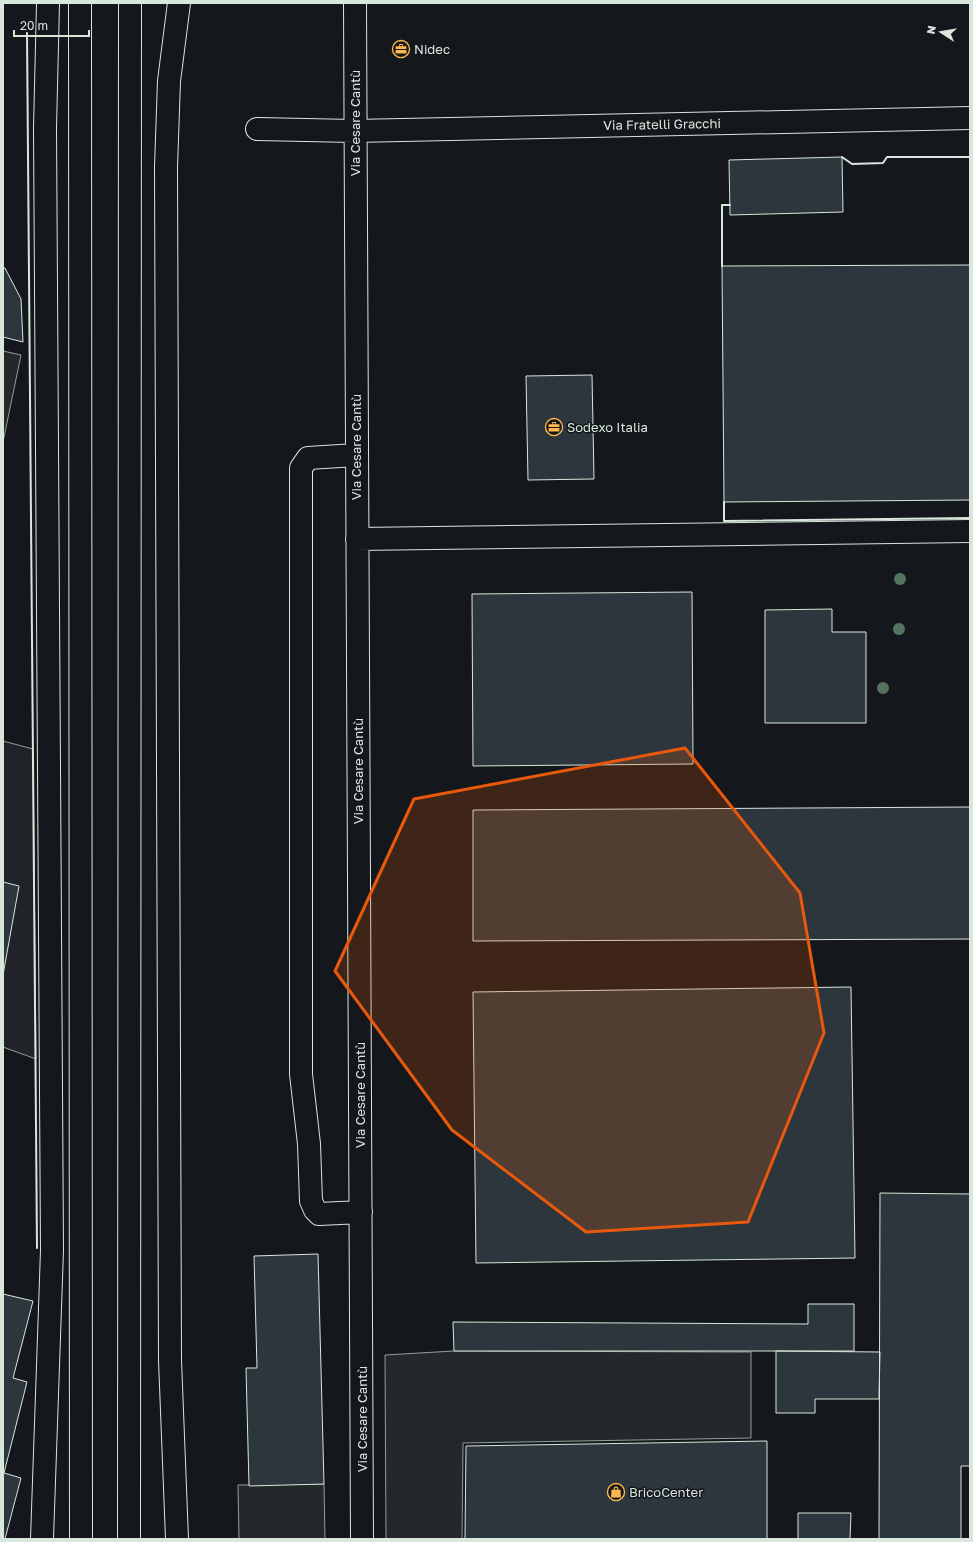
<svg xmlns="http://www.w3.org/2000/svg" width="973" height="1542" font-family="'Golos Text',sans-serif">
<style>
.green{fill:#202428;stroke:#939e99}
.parking{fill:#24282b;stroke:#939e99}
.building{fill:#2c363c;stroke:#d8e6dc}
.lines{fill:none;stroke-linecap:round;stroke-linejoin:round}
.minor-casing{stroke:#d8e6dc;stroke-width:24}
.highway-casing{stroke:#d8e6dc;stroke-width:24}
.minor{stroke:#14181c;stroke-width:22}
.highway{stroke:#14181c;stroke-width:22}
.wall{stroke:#d8e6dc;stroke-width:2}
.tree{fill:#55745f}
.marked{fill:#e8590c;fill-opacity:0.2;stroke:#e8590c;stroke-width:3;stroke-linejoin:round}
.labels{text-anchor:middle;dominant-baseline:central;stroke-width:3;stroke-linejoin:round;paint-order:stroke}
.poi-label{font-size:13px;fill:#d8e6dc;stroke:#14181c;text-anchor:start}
.street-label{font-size:13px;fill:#d8e6dc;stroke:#14181c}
</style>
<rect width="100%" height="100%" fill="#14181c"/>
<path class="green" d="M 3,741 L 33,749 L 36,1059 L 3,1047 Z"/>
<path class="parking" d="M 3,351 L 21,355 L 3,442 Z
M 454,1351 L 751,1352 L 751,1438 L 463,1443 L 462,1539 L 386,1539 L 385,1355 Z
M 324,1484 L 325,1539 L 239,1539 L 238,1485 Z"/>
<path class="building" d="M 842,157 L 843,212 L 730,215 L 729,160 Z
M 970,265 L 970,500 L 724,502 L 722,266 Z
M 3,268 L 5,268 L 21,299 L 23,342 L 3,337 Z
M 592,375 L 594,479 L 528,480 L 526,376 Z
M 692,592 L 693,764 L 473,766 L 472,594 Z
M 832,609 L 832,632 L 866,632 L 866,723 L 765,723 L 765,610 Z
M 970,807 L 970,939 L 473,941 L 473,810 Z
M 3,882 L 19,886 L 3,975 Z
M 851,987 L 855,1258 L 476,1263 L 473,992 Z
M 880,1193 L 970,1194 L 970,1466 L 961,1466 L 961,1539 L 879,1539 Z
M 318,1254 L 324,1484 L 249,1486 L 246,1368 L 257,1368 L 254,1256 Z
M 3,1294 L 33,1301 L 13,1378 L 27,1382 L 4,1473 L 21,1478 L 5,1539 L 3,1539 Z
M 808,1304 L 854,1304 L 854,1351 L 454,1351 L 453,1322 L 808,1324 Z
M 776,1351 L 880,1352 L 879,1399 L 815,1399 L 815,1413 L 776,1413 Z
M 767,1441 L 767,1539 L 465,1539 L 466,1446 Z
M 798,1513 L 851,1513 L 850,1539 L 798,1539 Z"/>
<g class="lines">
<g class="minor-casing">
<path id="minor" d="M 355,3 L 362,1539
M 257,129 L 354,131 L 970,118
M 356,455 L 308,458 L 301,468 L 301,1074 L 309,1144 L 311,1201 L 315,1210 L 319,1214 L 361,1212
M 357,539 L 970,531"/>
</g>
<g class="highway-casing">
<path id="highway" d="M 80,3 L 81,1539
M 42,1539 L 52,1250 L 45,128 L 48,3
M 129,1539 L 130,3
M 177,1539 L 170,1360 L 166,167 L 169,81 L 179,3"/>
</g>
<use href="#minor" class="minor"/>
<use href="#highway" class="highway"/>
<path class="wall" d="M 27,33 L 37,1248
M 842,157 L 852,164 L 883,163 L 887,157 L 970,157
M 722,266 L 722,205 L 730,205
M 724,502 L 724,521 L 970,518"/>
</g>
<g class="tree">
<circle cx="900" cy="579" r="6"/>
<circle cx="899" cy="629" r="6"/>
<circle cx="883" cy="688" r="6"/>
</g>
<path class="marked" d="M 685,748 L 800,893 L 824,1033 L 748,1222 L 586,1232 L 452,1130 L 335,971 L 414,799 Z"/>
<defs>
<g id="office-ring" transform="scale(0.9)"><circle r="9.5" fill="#14181c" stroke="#ffb74d" stroke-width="1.5"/><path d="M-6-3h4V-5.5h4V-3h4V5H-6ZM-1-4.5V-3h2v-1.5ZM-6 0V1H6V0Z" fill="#ffb74d"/></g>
<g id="shop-ring" transform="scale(0.9)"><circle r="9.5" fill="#14181c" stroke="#ffb74d" stroke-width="1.5"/><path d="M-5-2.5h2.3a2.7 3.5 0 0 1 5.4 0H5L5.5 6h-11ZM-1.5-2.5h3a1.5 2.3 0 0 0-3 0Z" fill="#ffb74d"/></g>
</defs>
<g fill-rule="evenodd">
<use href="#office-ring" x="401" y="49"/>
<use href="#office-ring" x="554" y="427"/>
<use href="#shop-ring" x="616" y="1492"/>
</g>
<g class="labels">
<g class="poi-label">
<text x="414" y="49">Nidec</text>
<text x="567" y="427">Sodexo Italia</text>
<text x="629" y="1492">BricoCenter</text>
</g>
<g class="street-label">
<text transform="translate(355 123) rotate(-90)">Via Cesare Cantù</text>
<text transform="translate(662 124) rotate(-1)">Via Fratelli Gracchi</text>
<text transform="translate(356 447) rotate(-90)">Via Cesare Cantù</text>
<text transform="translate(358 771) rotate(-90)">Via Cesare Cantù</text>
<text transform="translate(360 1095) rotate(-90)">Via Cesare Cantù</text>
<text transform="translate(362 1419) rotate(-90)">Via Cesare Cantù</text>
</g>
</g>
<rect width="973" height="1542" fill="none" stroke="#d8e6dc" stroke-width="8"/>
<g transform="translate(941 32) rotate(282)" stroke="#14181c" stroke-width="3" paint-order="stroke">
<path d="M0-3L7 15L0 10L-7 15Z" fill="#d8e6dc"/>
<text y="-6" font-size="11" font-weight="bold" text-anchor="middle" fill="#d8e6dc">N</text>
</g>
<path d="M14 30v6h75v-6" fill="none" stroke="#d8e6dc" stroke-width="2"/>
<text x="20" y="30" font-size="12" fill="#d8e6dc" stroke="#14181c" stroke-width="3" paint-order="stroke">20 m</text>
</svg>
